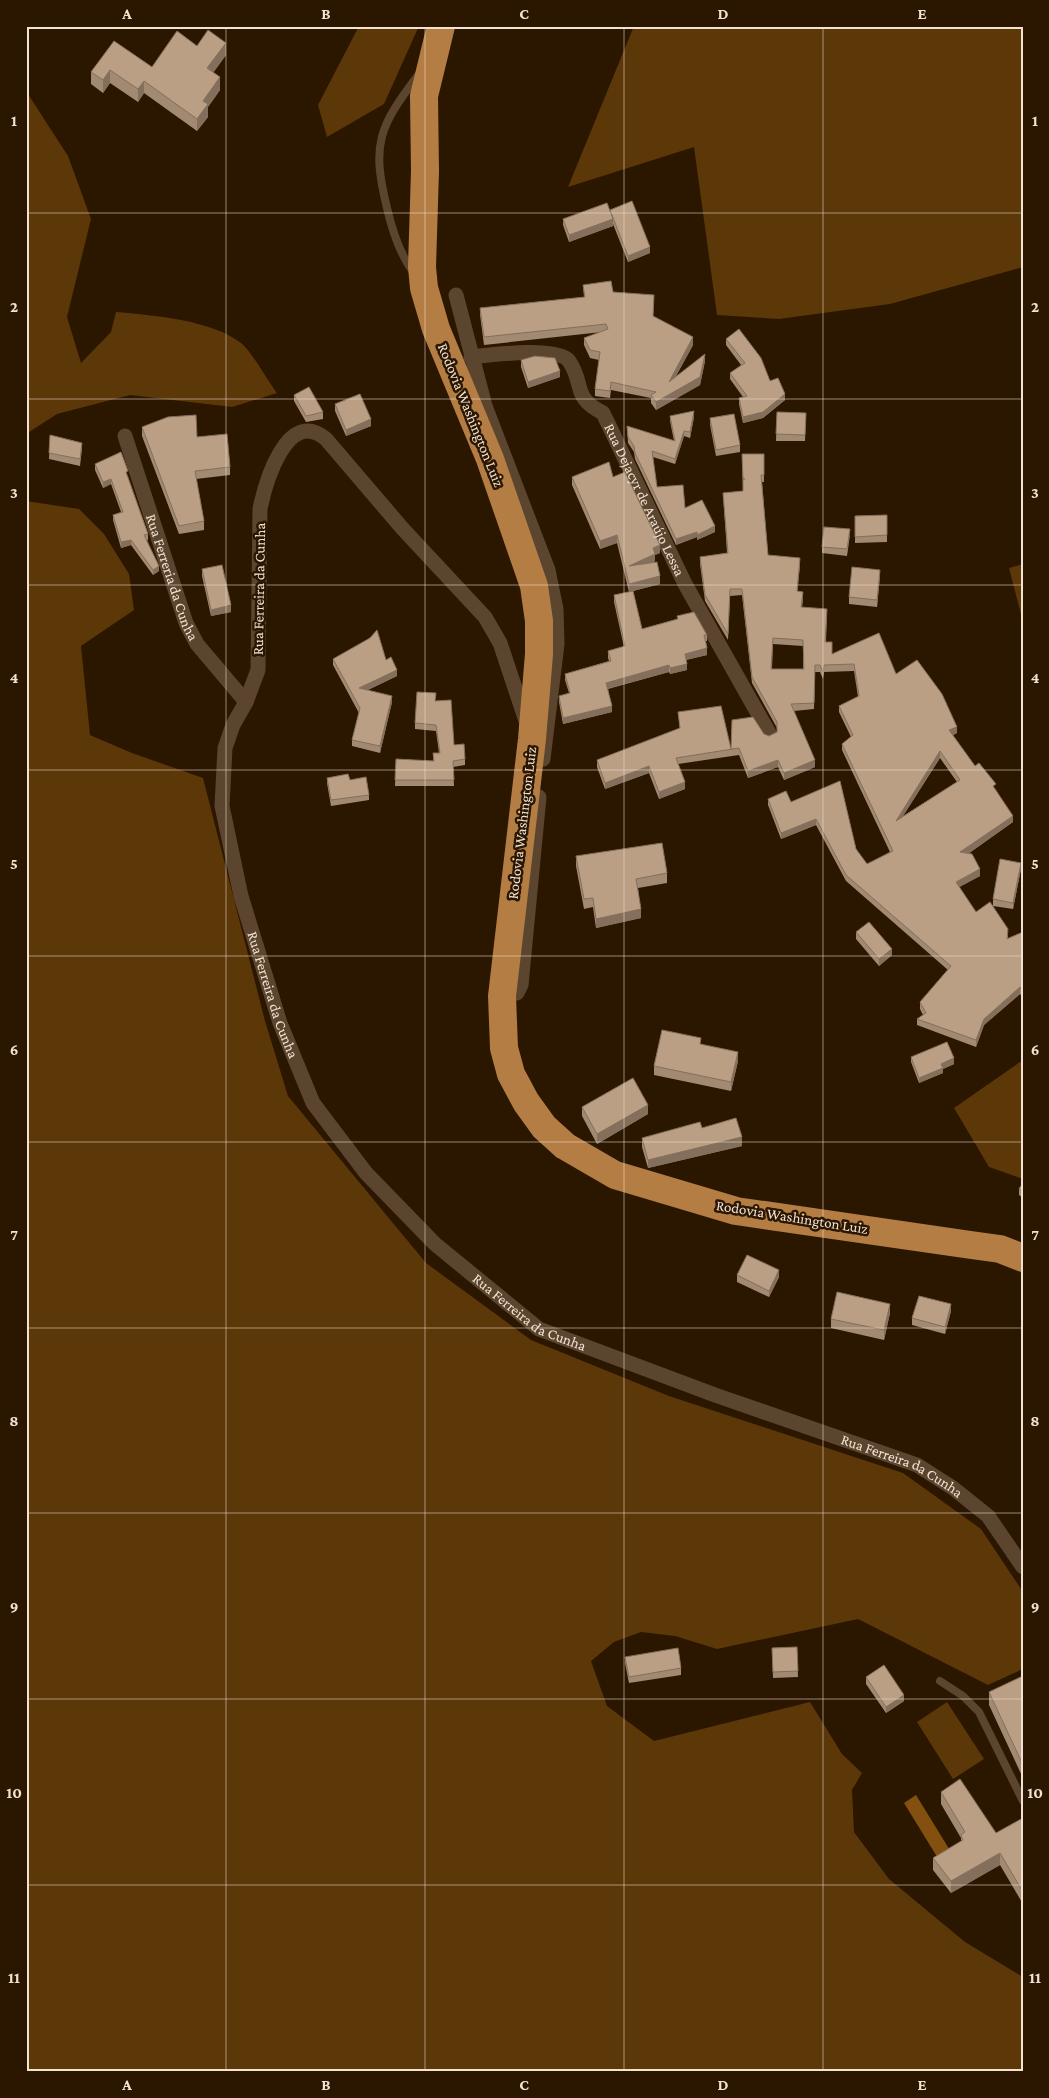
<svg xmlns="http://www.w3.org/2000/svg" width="1049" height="2098" font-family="'Crimson Pro',serif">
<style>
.green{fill:#5c3708}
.water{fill:#83500f}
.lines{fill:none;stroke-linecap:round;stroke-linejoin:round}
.lane{stroke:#5b452f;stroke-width:8}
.street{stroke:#5b452f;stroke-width:15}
.highway{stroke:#b37d43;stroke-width:28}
.wall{fill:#a18972;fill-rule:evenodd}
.shaded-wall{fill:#836f5c}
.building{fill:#bb9f84;stroke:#836f5c;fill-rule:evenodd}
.grid{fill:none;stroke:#f1e2d4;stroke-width:1;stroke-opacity:0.55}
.labels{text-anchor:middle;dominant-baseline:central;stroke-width:5;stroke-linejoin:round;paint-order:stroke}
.street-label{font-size:15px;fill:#f1e2d4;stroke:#2b1600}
.neatline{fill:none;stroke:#f1e2d4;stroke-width:2}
.grid-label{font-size:16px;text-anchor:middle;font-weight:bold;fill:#f1e2d4}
</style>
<rect width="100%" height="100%" fill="#2b1600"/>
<path class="green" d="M 359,26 L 419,26 L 384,104 L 327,137 L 318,105 Z
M 634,26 L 1023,26 L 1023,267 L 890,304 L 779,319 L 717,315 L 694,147 L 568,187 Z
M 26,91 L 68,156 L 91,219 L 67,317 L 81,363 L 111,332 L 116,312 C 152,315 212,320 241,343 C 252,352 268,381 277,393 L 232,407 L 130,395 L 57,414 L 26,434 Z
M 26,501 L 79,509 L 104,534 L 129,574 L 134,610 L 81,646 L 90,735 L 132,753 L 203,778 L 265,1021 L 288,1096 L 426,1263 L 531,1340 L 669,1396 L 903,1473 L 981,1529 L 1023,1592 L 1023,1669 L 988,1685 L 858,1619 L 717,1649 L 675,1636 L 641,1632 L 614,1642 L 591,1661 L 607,1706 L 654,1741 L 810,1702 L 842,1754 L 862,1773 L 852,1790 L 854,1832 L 889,1879 L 965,1942 L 1023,1977 L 1023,2072 L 26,2072 Z
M 1023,564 L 1023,622 L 1009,568 Z
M 1023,1060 L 1023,1179 L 989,1167 L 954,1108 Z
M 947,1702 L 984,1759 L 953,1779 L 917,1722 Z"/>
<path class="water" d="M 916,1795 L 951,1852 L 939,1860 L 904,1803 Z"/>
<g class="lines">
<path class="lane" d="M 413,272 C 400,254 392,230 387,208 C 371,143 379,127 419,74
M 940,1681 L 963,1696 L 979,1712 L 1023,1801"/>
<g class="street">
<path d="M 456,295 L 485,406 L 548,570 L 556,609 L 557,644 L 543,759"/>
<path id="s1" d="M 471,357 C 489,355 558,346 569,361 C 585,384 571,397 603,413 L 685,584 L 769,733"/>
<path id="s2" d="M 125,436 L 186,623 L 197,644 L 246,702"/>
<path id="s3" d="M 527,724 L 500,643 L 485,617 L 402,528 L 326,439 C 287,406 265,484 260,509 L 258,670 L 246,702 L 233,725 L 225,748 L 222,806 L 241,896 L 280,1023 L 313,1103 L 366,1173 L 435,1244 L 539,1329 L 715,1395 L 917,1465 L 953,1488 L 988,1516 L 1023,1567"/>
<path d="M 502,996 L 517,993 L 521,985 L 539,797"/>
</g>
<path class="highway" d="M 441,26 L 424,96 L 425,171 L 422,267 L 424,288 L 436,329 L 490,459 L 515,531 L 534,586 L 539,621 L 539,654 L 532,739 L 502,996 L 504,1048 L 511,1074 L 526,1102 L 544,1127 L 565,1146 L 615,1175 L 736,1211 L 971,1245 L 1000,1249 L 1023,1258"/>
</g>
<path class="wall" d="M 197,46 L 226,55 L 213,73 L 220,90 L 208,107 L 208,117 L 197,131 L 144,93 L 138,102 L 110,83 L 103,93 L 91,84 L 91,72 L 152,67 Z
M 610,211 L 650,253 L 628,262 L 613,224 L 613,226 L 569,242 L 563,225 L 563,219 Z
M 583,285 L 654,303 L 653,316 L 693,345 L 676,376 L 705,361 L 700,385 L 656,410 L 651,403 L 651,398 L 611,390 L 610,398 L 595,396 L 595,389 L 599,360 L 590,358 L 584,345 L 584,338 L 602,332 L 484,345 L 480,315 L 480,308 L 584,297 Z
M 726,339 L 770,381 L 785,400 L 763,418 L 743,423 L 739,404 L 739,398 L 743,397 L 730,379 L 730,373 L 741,365 L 726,345 Z
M 521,360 L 560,377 L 528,388 L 521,367 Z
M 294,395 L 323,412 L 323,419 L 306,422 L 294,401 Z
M 335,404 L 371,426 L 346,436 L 335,411 Z
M 777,412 L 806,413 L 805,441 L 776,441 Z
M 670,416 L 694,417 L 690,438 L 684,436 L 675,464 L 653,457 L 657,487 L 685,508 L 715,532 L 697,540 L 697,537 L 676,545 L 635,459 L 634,452 L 628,443 L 627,426 L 674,441 L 670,421 Z
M 710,418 L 740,445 L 740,452 L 716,456 L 710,425 Z
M 142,427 L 230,467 L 230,475 L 196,479 L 204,521 L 204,530 L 179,534 L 142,436 Z
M 50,435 L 82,449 L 80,466 L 49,459 Z
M 742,454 L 764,454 L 764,482 L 762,482 L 768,555 L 800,565 L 797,591 L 803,599 L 802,607 L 827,615 L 826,642 L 832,654 L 896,674 L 957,733 L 953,735 L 975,766 L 996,790 L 1013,822 L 968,854 L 980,876 L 959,887 L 976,912 L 993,905 L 993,899 L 1021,869 L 1013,909 L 993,906 L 1008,935 L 1008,938 L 1023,932 L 1023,998 L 1020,994 L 984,1025 L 976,1047 L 917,1025 L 917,1019 L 923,1015 L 920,1009 L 920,1002 L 948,970 L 846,881 L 816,825 L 781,839 L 768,805 L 768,799 L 791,802 L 840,781 L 856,849 L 867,864 L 890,852 L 842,750 L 842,744 L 851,737 L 839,712 L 839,706 L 858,697 L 854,671 L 824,672 L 823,679 L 820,672 L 815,672 L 814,709 L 794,711 L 815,767 L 784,780 L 778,767 L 748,778 L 739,755 L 678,764 L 685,789 L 659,799 L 649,773 L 605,789 L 597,767 L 597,760 L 680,729 L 678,712 L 731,749 L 764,734 L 769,736 L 777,732 L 777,728 L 752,683 L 742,595 L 730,596 L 728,640 L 705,601 L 700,564 L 700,557 L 727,553 L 723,493 L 743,491 ZM 773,644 L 803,646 L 803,669 L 772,669 ZM 940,758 L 957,782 L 903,816 Z
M 95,464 L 128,477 L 148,534 L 148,540 L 147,540 L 159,571 L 153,575 L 131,545 L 121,548 L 113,520 L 113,515 L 121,512 L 111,484 L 103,488 L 95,470 Z
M 572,477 L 613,477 L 660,553 L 655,555 L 655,561 L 652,563 L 660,584 L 633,591 L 642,629 L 677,619 L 677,616 L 707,635 L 707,641 L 706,641 L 707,655 L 686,660 L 687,670 L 670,674 L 669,672 L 608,689 L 612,712 L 563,724 L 559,702 L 559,696 L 569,693 L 565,680 L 565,674 L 609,661 L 608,658 L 608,651 L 624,647 L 614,602 L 614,595 L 629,592 L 617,543 L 600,549 L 572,485 Z
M 887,515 L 887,542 L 855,543 L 855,516 Z
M 850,535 L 847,556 L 822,553 L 822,547 Z
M 202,569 L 231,612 L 211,616 L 202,576 Z
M 880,576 L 877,607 L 849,604 L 849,597 Z
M 333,659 L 386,660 L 397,676 L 368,690 L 392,702 L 380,753 L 352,746 L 352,740 L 359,713 L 333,665 Z
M 436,701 L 454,745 L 465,759 L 465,765 L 453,767 L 454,786 L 395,786 L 396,759 L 433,761 L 433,753 L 439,753 L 436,731 L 415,729 L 415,723 Z
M 327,778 L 350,780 L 369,795 L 369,800 L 331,806 L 327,783 Z
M 576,856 L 667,873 L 667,883 L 638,888 L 641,918 L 596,928 L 593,907 L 584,909 L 576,866 Z
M 856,932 L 892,955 L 879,966 L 856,939 Z
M 701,1044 L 738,1061 L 731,1091 L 654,1075 L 654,1066 Z
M 911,1057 L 954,1064 L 943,1069 L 943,1073 L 919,1083 L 911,1062 Z
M 582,1107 L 648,1114 L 597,1144 L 582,1116 Z
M 702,1128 L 742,1146 L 648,1168 L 642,1147 L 642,1138 Z
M 1023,1183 L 1023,1198 L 1019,1195 L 1019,1189 Z
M 737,1275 L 779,1277 L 769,1297 L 737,1282 Z
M 951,1311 L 945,1334 L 912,1325 L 912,1318 Z
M 890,1313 L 884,1340 L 831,1328 L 831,1319 Z
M 797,1647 L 798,1677 L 773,1678 L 772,1648 Z
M 625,1657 L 681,1668 L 681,1675 L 629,1683 L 625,1663 Z
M 1023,1676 L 1023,1778 L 989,1705 L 989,1692 Z
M 866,1677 L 904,1701 L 886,1713 L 866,1684 Z
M 941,1792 L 996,1833 L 1023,1818 L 1023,1904 L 1000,1865 L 951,1893 L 933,1870 L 933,1858 L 961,1841 L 961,1838 L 941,1804 Z"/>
<path class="shaded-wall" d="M 226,43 L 226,55 L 207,81 L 207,68 Z
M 110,70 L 110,83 L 103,93 L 103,80 Z
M 220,77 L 220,90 L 208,107 L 208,117 L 197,131 L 197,119 L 203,101 Z
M 144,81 L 144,93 L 138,102 L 138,89 Z
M 613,219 L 613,226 L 569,242 L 569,235 Z
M 650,247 L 650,253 L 628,262 L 628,256 Z
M 693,337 L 693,345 L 669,389 L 669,382 Z
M 705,354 L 705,361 L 700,385 L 656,410 L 656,402 Z
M 560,371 L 560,377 L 528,388 L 528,382 Z
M 785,394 L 785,400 L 763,418 L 743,423 L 743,417 Z
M 694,411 L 694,417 L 690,438 L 690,432 Z
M 371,419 L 371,426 L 346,436 L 346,430 Z
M 684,431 L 684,436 L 675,464 L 675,459 Z
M 111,479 L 111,484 L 103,488 L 103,482 Z
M 715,526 L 715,532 L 697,540 L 697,535 Z
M 697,532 L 697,537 L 676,545 L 676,539 Z
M 617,535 L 617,543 L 600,549 L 600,541 Z
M 131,540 L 131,545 L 121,548 L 121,542 Z
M 660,545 L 660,553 L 655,555 L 655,561 L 629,574 L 629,566 L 653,548 Z
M 800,558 L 800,565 L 797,597 L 797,591 Z
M 159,566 L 159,571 L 153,575 L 153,570 Z
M 880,570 L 880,576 L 877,607 L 877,600 Z
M 660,576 L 660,584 L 629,592 L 629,584 Z
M 803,592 L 803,599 L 801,613 L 801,607 Z
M 231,605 L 231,612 L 211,616 L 211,610 Z
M 707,648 L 707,655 L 685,660 L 685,654 Z
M 687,664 L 687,670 L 670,674 L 670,668 Z
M 669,665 L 669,672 L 606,689 L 606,683 Z
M 397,670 L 397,676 L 359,694 L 359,688 Z
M 392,696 L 392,702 L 380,753 L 380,746 Z
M 612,706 L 612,712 L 563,724 L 563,718 Z
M 957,727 L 957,733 L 949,737 L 949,730 Z
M 940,751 L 940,758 L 896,827 L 896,821 Z
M 778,760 L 778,767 L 748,778 L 748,771 Z
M 815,760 L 815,767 L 784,780 L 784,773 Z
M 649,766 L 649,773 L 605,789 L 605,783 Z
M 685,782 L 685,789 L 659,799 L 659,792 Z
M 1013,816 L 1013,822 L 960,859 L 960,852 Z
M 816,819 L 816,825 L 781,839 L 781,833 Z
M 1021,863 L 1021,869 L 1013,909 L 1013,903 Z
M 980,869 L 980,876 L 956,889 L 956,882 Z
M 641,909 L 641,918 L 596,928 L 596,919 Z
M 892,949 L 892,955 L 879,966 L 879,959 Z
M 1020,987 L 1020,994 L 984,1025 L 976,1047 L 976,1040 L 984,1019 Z
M 738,1052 L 738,1061 L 731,1091 L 731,1082 Z
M 954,1058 L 954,1064 L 943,1069 L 943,1073 L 919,1083 L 919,1078 L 941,1064 Z
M 648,1105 L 648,1114 L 597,1144 L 597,1134 Z
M 742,1137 L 742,1146 L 648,1168 L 648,1160 Z
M 779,1270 L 779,1277 L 769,1297 L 769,1291 Z
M 890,1304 L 890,1313 L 884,1340 L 884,1330 Z
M 951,1304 L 951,1311 L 945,1334 L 945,1327 Z
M 904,1695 L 904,1701 L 886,1713 L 886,1707 Z
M 1000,1853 L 1000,1865 L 951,1893 L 951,1881 Z"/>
<path class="building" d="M 208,30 L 226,43 L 207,68 L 220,77 L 203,101 L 208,104 L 197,119 L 144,81 L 138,89 L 110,70 L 103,80 L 91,72 L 114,41 L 152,67 L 177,31 L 197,46 Z
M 632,201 L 650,247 L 628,256 L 610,210 Z
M 607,203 L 613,219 L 569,235 L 563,219 Z
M 611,281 L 613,292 L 654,295 L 653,316 L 693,337 L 669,382 L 705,354 L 700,377 L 656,402 L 651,395 L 656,392 L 611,382 L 610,391 L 595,389 L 600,352 L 590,350 L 584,338 L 608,329 L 606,324 L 484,337 L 480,308 L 585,297 L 583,285 Z
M 739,329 L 761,358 L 770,381 L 778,378 L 785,394 L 763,412 L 743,417 L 739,398 L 747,396 L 730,373 L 745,363 L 726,339 Z
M 535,356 L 555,358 L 560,371 L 528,382 L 521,360 Z
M 309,387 L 323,412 L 306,416 L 294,395 Z
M 360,394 L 371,419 L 346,430 L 335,404 Z
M 694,411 L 690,432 L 684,431 L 675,459 L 652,451 L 657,487 L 683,485 L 685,508 L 702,500 L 715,526 L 697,535 L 697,532 L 676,539 L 635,453 L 634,446 L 628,437 L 627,426 L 675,441 L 670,416 Z
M 777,412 L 806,413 L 805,435 L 776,434 Z
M 734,414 L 740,445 L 716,450 L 710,418 Z
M 196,415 L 197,437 L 227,434 L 230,467 L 195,471 L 204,521 L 179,526 L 142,427 L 168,417 Z
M 50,435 L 82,443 L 80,459 L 49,453 Z
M 121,452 L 128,471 L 126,472 L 148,534 L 144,535 L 159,566 L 153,570 L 131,540 L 121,542 L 113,515 L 123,512 L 111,479 L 103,482 L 95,464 Z
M 742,454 L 764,454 L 764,475 L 761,475 L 768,555 L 800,558 L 797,591 L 803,592 L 801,607 L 827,609 L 825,642 L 832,642 L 832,654 L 879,633 L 896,674 L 917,660 L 942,694 L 957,727 L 949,730 L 975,766 L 979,763 L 996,784 L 993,786 L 1013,816 L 960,852 L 972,854 L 980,869 L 956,882 L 976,912 L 990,902 L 1008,929 L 1007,939 L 1023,932 L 1023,991 L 1020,987 L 984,1019 L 976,1040 L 917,1019 L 926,1013 L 920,1002 L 951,966 L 846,875 L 816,819 L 781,833 L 768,799 L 786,791 L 791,802 L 840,781 L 856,849 L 867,864 L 893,851 L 842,744 L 853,735 L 839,706 L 859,696 L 854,664 L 824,665 L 823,672 L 820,665 L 815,665 L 814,703 L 791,704 L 815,760 L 784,773 L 778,760 L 748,771 L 739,748 L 676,758 L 685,782 L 659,792 L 649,766 L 605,783 L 597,760 L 680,728 L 678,712 L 721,706 L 731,749 L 732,720 L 753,717 L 764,734 L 769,736 L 777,732 L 777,722 L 752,677 L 742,589 L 730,589 L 728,634 L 705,595 L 700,557 L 728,553 L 723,493 L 743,491 L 743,479 L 745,479 L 743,479 ZM 773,638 L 803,640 L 804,669 L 771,669 ZM 940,751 L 960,780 L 896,821 Z
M 609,462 L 613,477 L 625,472 L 660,545 L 653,548 L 655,554 L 629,566 L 657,562 L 660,576 L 629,584 L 617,535 L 600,541 L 572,477 Z
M 887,515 L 887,535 L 855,537 L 855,516 Z
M 824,527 L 850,529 L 847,549 L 822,547 Z
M 222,565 L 231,605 L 211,610 L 202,569 Z
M 852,567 L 880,570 L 877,600 L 849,597 Z
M 633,591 L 642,629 L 678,619 L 677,616 L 694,612 L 707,635 L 704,635 L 707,648 L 685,654 L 687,664 L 670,668 L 669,665 L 606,683 L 612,706 L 563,718 L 559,696 L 570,693 L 565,674 L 611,661 L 608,651 L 625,646 L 614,595 Z
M 377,630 L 386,660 L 391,657 L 397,670 L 359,688 L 392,696 L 380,746 L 352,740 L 360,708 L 333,659 L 370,638 Z
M 417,692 L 436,693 L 435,701 L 451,700 L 454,745 L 464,744 L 465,759 L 453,761 L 454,780 L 395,780 L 396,759 L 434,761 L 433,753 L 440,753 L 436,725 L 415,723 Z
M 348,774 L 350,780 L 366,777 L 369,795 L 331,800 L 327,778 Z
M 662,843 L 667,873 L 636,879 L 641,909 L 596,919 L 593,898 L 584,899 L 576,856 Z
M 1000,859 L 1021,863 L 1013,903 L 993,899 Z
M 869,922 L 892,949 L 879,959 L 856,932 Z
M 662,1030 L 701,1038 L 700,1044 L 738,1052 L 731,1082 L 654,1066 Z
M 947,1042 L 954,1058 L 941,1064 L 943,1068 L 919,1078 L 911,1057 Z
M 633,1078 L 648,1105 L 597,1134 L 582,1107 Z
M 736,1118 L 742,1137 L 648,1160 L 642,1138 L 700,1122 L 702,1128 Z
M 1023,1183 L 1023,1191 L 1019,1189 Z
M 747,1255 L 779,1270 L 769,1291 L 737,1275 Z
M 837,1292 L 890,1304 L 884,1330 L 831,1319 Z
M 919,1296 L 951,1304 L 945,1327 L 912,1318 Z
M 797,1647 L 798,1671 L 773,1672 L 772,1648 Z
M 678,1648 L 681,1668 L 629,1677 L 625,1657 Z
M 884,1665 L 904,1695 L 886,1707 L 866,1677 Z
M 1023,1676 L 1023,1765 L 989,1692 Z
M 960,1779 L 996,1833 L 1023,1818 L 1023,1892 L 1000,1853 L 951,1881 L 933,1858 L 963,1840 L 961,1835 L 965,1832 L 941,1792 Z"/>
<path class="grid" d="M 226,26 L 226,2072M 425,26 L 425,2072M 624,26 L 624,2072M 823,26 L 823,2072M 26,213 L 1023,213M 26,399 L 1023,399M 26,585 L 1023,585M 26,770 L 1023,770M 26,956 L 1023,956M 26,1142 L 1023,1142M 26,1328 L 1023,1328M 26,1513 L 1023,1513M 26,1699 L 1023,1699M 26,1885 L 1023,1885"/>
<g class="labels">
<g class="street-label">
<text transform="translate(471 415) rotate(68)">Rodovia Washington Luiz</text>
<text stroke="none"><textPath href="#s1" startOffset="261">Rua Dejacyr de Araújo Lessa</textPath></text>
<text stroke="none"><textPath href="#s2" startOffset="149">Rua Ferreria da Cunha</textPath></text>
<text transform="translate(259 589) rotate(-89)">Rua Ferreira da Cunha</text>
<text transform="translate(522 823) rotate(-83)">Rodovia Washington Luiz</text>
<text stroke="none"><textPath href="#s3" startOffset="971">Rua Ferreira da Cunha</textPath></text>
<text transform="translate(792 1217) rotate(9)">Rodovia Washington Luiz</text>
<text stroke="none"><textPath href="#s3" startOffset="1391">Rua Ferreira da Cunha</textPath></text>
<text stroke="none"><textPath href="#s3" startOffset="1796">Rua Ferreira da Cunha</textPath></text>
</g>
</g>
<rect width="1049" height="2098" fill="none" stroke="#2b1600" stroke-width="55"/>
<rect x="28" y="28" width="994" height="2042" class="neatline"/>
<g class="grid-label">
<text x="127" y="19">A</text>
<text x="326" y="19">B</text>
<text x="524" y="19">C</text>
<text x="723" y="19">D</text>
<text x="922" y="19">E</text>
<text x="14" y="126">1</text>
<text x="1035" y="126">1</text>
<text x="14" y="312">2</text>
<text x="1035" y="312">2</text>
<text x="14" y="498">3</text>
<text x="1035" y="498">3</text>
<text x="14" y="683">4</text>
<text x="1035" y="683">4</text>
<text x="14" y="869">5</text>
<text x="1035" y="869">5</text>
<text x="14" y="1055">6</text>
<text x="1035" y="1055">6</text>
<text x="14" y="1240">7</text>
<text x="1035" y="1240">7</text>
<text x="14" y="1426">8</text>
<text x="1035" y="1426">8</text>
<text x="14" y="1612">9</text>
<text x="1035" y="1612">9</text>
<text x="14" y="1798">10</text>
<text x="1035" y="1798">10</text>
<text x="14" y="1983">11</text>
<text x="1035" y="1983">11</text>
<text x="127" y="2090">A</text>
<text x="326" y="2090">B</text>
<text x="524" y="2090">C</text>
<text x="723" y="2090">D</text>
<text x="922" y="2090">E</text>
</g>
</svg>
